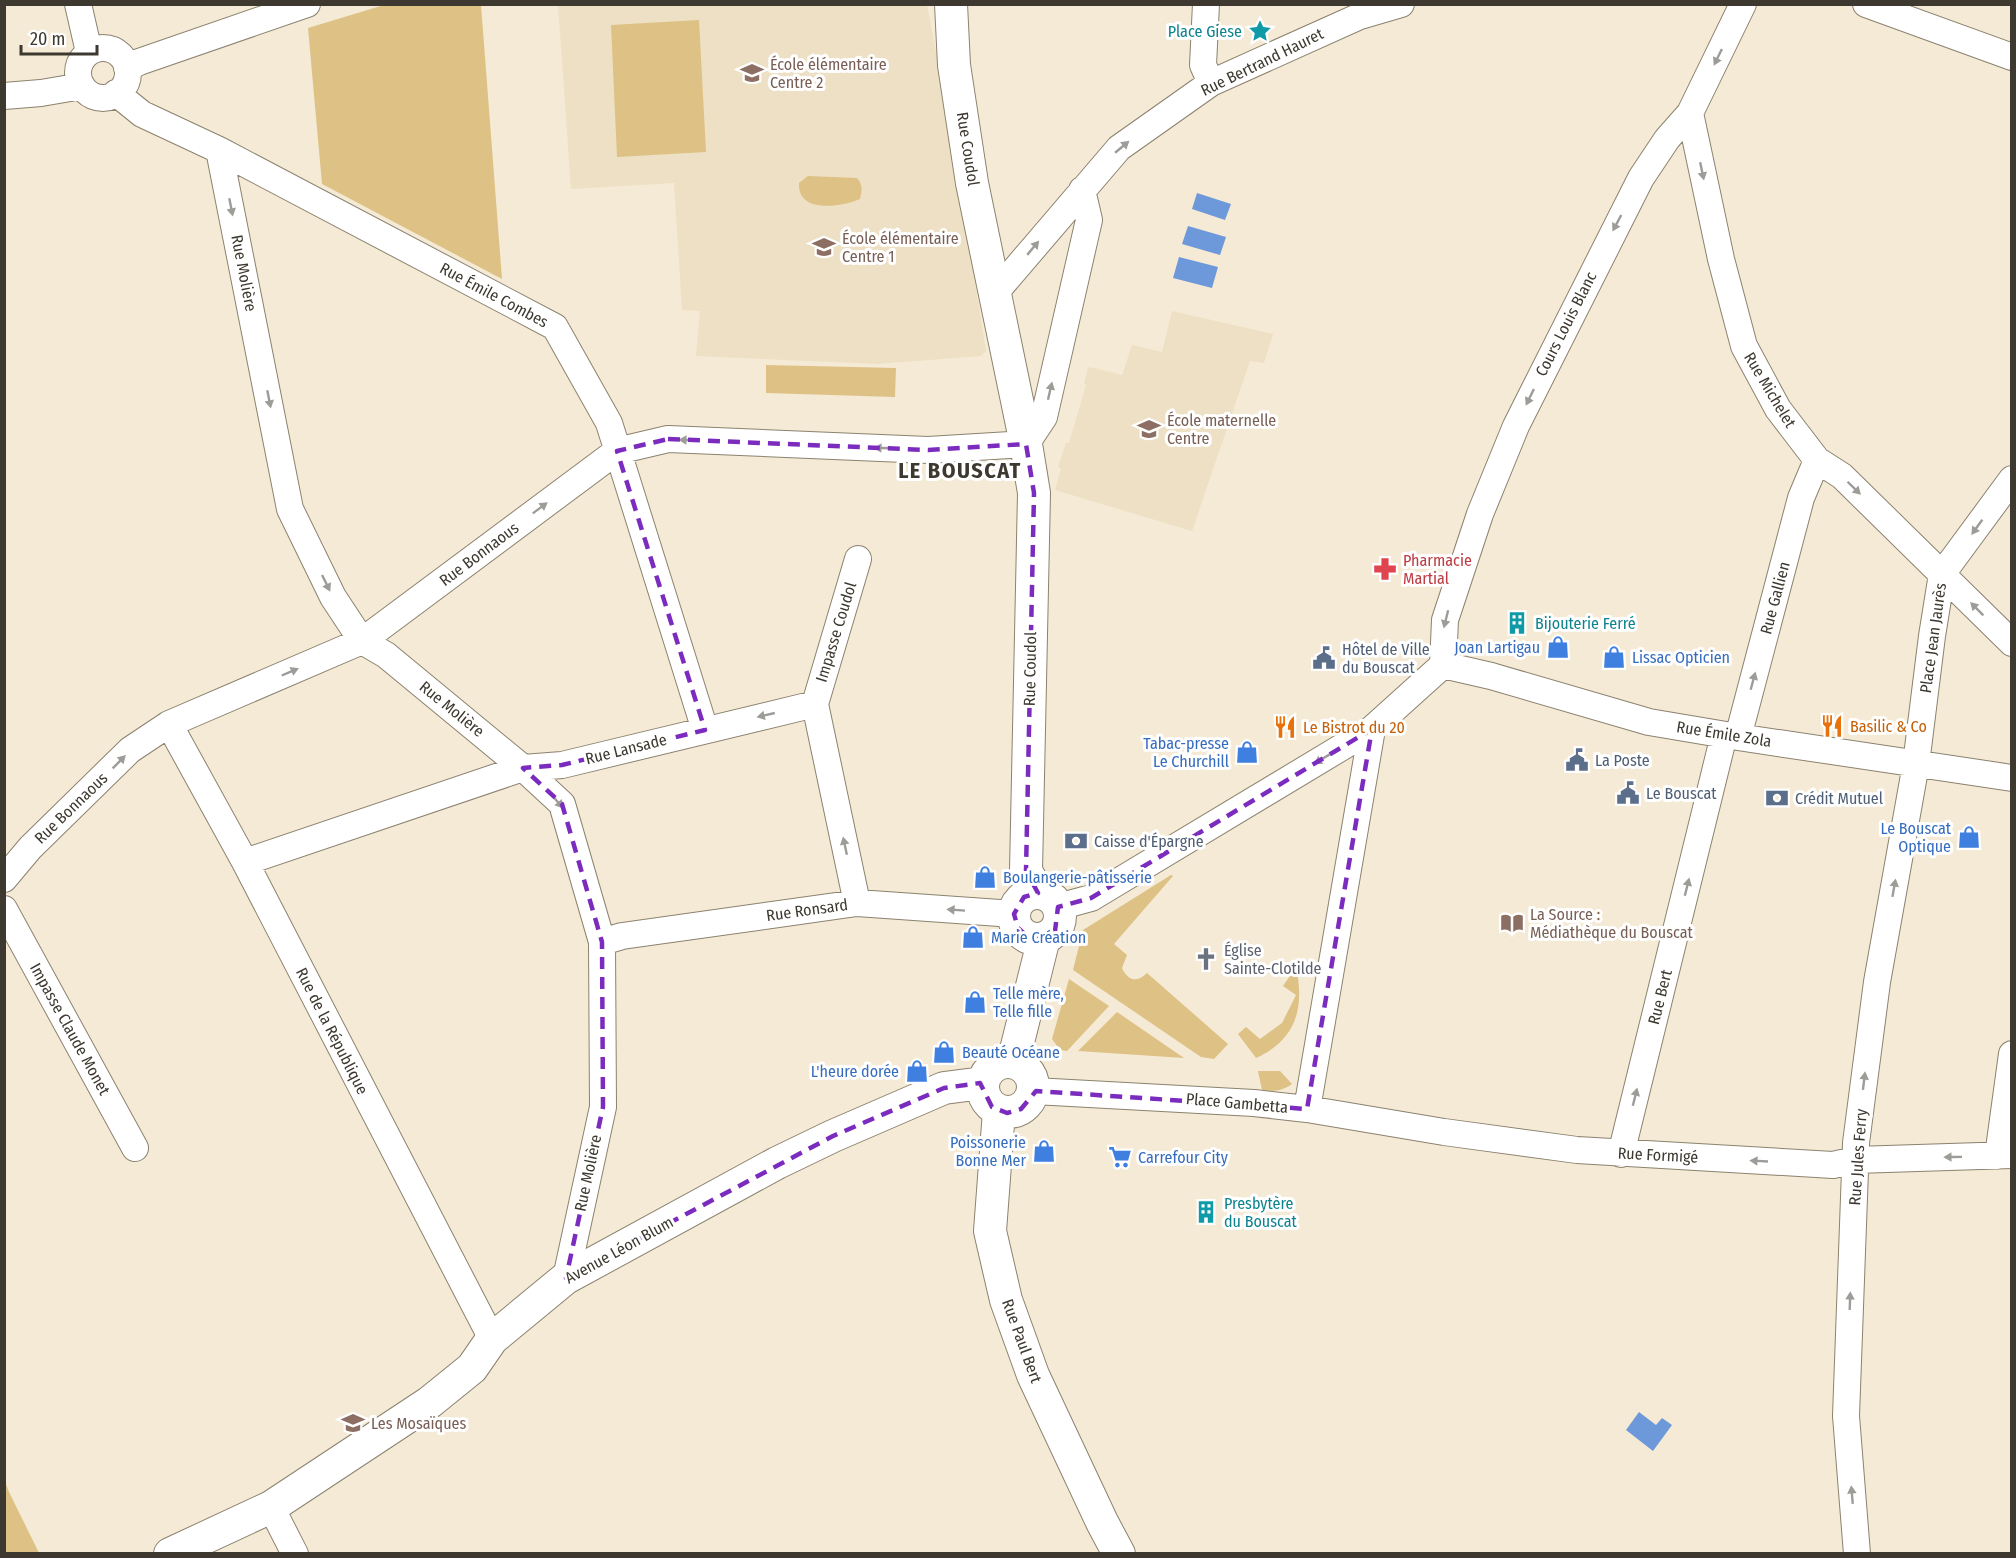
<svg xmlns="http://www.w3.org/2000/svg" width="2016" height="1558" font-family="'Fira Sans Condensed',sans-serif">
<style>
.built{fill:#eee0c4}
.green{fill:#dec185}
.water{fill:#6d98da}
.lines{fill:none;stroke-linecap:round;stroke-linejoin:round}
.minor-casing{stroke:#8b826f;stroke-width:28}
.tertiary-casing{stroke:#8b826f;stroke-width:34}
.minor{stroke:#fff;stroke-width:26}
.tertiary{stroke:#fff;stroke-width:32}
.oneway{fill:#9e9c98}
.marked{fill:none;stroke:#7b2cbf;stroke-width:4.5;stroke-dasharray:12 8;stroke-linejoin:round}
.labels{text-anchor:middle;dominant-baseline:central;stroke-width:6;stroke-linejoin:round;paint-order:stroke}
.culture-label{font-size:16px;fill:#0d838f;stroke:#fff;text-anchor:start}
.street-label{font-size:16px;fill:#3d3930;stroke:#fff}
.education-label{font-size:16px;fill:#785e54;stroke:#fff;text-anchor:start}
.health-label{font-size:16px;fill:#be3a42;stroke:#fff;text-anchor:start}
.shop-label{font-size:16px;fill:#366cbe;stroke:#fff;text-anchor:start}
.service-label{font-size:16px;fill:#4e5e75;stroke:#fff;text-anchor:start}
.food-label{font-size:16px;fill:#c56008;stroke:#fff;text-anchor:start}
.worship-label{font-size:16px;fill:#5b616d;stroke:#fff;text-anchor:start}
.district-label{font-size:22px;font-weight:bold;letter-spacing:1.5px;fill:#3d3930;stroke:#fff}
</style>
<rect width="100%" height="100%" fill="#f5ead5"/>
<path class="built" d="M 558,5 L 927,5 L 953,142 L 986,351 L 981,356 L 878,364 L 696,356 L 700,311 L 682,310 L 674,183 L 571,189 Z
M 1172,311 L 1273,334 L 1264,363 L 1250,361 L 1192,531 L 1055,490 L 1061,469 L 1058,467 L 1066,443 L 1069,443 L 1086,385 L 1084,384 L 1088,368 L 1090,367 L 1122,375 L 1132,345 L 1162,352 Z"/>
<path class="green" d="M 384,5 L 481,5 L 502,279 L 322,184 L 308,28 Z
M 699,20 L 706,152 L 617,157 L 611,25 Z
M 808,176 L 857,178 C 863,185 862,190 860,199 C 842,207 797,214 799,183 Z
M 766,365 L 896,368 L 895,397 L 766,393 Z
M 1171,875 L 1173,876 L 1114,944 L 1127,955 L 1122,968 C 1128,981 1137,983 1147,973 L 1228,1044 L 1214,1059 L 1201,1057 L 1073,970 L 1083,930 Z
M 1296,967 C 1305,1008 1296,1040 1256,1058 L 1238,1034 L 1246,1027 L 1260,1039 L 1282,1023 L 1296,995 L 1283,986 Z
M 1069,979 L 1109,1006 L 1067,1051 L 1060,1050 L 1052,1039 Z
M 1117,1012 L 1184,1058 L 1078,1051 Z
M 1258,1071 L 1280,1071 L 1292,1084 C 1282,1091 1274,1092 1262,1090 Z
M 5,1482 L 9,1492 L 39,1553 L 5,1553 Z"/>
<path class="water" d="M 1197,193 L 1231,204 L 1225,220 L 1192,209 Z
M 1188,226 L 1226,237 L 1220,255 L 1182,244 Z
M 1179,257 L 1218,267 L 1212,288 L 1173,278 Z
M 1639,1412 L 1656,1425 L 1662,1418 L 1672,1425 L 1653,1451 L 1626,1430 Z"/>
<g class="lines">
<g class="minor-casing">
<path id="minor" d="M 78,4 L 89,52
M 1206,4 L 1203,65 L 1211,83
M 1866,4 L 2012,57
M78 73a25 25 0 1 1 50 0a25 25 0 1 1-50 0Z
M 127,68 L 139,62 L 307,4
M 116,93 L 142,114 L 219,150 L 555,327 L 609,423 L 705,730
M 4,96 L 41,93 L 82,86
M 1690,113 L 1721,259 L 1744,346 L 1778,409 L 1817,460 L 1842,476 L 2012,643
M 219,150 L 290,509 L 333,597 L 362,641 L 386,655 L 523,768 L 562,804 L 602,942 L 603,1107 L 566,1278
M 995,293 L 1119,148 L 1211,83 L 1360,16 L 1401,4
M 1443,665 L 1445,620 L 1480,514 L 1516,426 L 1641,178 L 1667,139 L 1690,113 L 1743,4
M 1443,665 L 1491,676 L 1649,722 L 1738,737 L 2012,778
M 815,704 L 858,559
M 169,724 L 245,862 L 492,1339
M 1738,737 L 1801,498 L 1817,460
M 245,862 L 523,768 L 562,765 L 815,704 L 857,903
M 4,879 L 30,848 L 130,750 L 169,724 L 362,641 L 617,451 L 668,439 L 928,450 L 1026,444 L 1044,417 L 1089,220 L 1082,190
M 1058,907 L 1091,898 L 1372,729 L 1443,665
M 4,909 L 135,1148
M 602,942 L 622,936 L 857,903 L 1014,914
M 1034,1091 L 1254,1103 L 1307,1109 L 1444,1132 L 1577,1150 L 1833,1165 L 1855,1160 L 2012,1155
M 1307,1109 L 1372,729
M 1621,1154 L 1724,735
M 1998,1156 L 2012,1054
M 271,1507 L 295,1554
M 1857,1554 L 1846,1416 L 1856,1143 L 1877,982 L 1916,764 L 1932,636 L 1942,574 L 2012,479"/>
</g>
<g class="tertiary-casing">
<path id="tertiary" d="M 951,4 L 954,65 L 972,183 L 1026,444 L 1034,493 L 1026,871 L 1038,893
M1014 916a23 23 0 1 1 46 0a23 23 0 1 1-46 0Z
M983 1087a25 25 0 1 1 50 0a25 25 0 1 1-50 0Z
M 1013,1062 L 1044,938
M 999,1111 L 990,1231 L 1006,1300 L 1033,1375 L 1102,1522 L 1119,1554
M 170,1554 L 271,1507 L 430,1402 L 472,1368 L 492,1339 L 566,1278 L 777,1163 L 833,1136 L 944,1088 L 983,1083"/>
</g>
<use href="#minor" class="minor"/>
<use href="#tertiary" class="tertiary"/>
</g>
<defs><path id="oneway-solid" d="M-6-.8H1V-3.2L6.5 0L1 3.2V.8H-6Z" transform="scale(1.5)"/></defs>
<g class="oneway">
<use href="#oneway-solid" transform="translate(1718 57) rotate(116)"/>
<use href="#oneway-solid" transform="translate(1122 147) rotate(-40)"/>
<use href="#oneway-solid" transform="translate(1702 171) rotate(78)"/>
<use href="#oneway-solid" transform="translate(231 207) rotate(79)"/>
<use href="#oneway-solid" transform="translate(1617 223) rotate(118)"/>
<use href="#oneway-solid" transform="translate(1033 248) rotate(-50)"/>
<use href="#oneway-solid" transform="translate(1050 391) rotate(-77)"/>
<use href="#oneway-solid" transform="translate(1530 397) rotate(116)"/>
<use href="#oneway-solid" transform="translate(269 399) rotate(79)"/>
<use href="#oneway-solid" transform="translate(688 440) rotate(-178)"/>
<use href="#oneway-solid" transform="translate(883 448) rotate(-178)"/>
<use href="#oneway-solid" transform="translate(1854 488) rotate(44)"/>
<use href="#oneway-solid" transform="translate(540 508) rotate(-37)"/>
<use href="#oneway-solid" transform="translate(1977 527) rotate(126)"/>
<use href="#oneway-solid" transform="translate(326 583) rotate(64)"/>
<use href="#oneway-solid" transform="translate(1977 609) rotate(-135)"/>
<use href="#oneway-solid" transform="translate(1446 619) rotate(104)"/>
<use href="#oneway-solid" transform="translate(290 672) rotate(-23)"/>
<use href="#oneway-solid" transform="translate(1753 681) rotate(-75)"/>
<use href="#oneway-solid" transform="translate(766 715) rotate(167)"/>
<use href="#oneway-solid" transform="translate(1322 759) rotate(149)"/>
<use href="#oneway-solid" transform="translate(119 762) rotate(-45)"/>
<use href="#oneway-solid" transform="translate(557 801) rotate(50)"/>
<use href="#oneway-solid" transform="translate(845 846) rotate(-102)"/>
<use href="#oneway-solid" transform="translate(1687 887) rotate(-76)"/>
<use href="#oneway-solid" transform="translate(1894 888) rotate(-80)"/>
<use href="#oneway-solid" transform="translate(956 910) rotate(-176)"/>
<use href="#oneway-solid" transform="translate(1864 1081) rotate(-83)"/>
<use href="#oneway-solid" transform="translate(1635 1097) rotate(-76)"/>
<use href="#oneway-solid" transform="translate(1953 1157) rotate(179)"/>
<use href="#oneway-solid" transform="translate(1759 1161) rotate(-177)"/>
<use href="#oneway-solid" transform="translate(1850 1301) rotate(-88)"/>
<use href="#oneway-solid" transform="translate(1852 1495) rotate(-95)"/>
</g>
<path class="marked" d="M 668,439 L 928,450 L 1026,444 L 1034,493 L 1026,871 L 1038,893 L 1024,897 L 1014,914 L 1018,928 L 1029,938 L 1044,938 L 1055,931 L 1058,907 L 1091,898 L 1372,729 L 1307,1109 L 1036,1091 L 1021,1109 L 1007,1113 L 992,1107 L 980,1083 L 944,1088 L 833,1136 L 566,1278 L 603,1107 L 602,942 L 562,804 L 523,768 L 562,765 L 705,730 L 617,451 Z"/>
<defs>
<g id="sight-bare" transform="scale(1.8)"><path d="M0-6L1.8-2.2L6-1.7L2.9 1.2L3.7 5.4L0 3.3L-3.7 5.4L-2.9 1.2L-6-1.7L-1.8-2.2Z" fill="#0f9aa8" stroke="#fff" stroke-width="2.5" paint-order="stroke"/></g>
<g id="school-bare" transform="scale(1.8)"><path d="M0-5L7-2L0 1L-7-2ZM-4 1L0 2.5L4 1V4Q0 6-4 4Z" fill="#8d6e63" stroke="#fff" stroke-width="2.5" paint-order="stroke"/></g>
<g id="pharmacy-bare" transform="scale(1.8)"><path d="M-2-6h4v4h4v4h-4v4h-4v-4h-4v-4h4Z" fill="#e0444e" stroke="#fff" stroke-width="2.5" paint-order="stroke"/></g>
<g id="building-bare" transform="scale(1.8)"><path d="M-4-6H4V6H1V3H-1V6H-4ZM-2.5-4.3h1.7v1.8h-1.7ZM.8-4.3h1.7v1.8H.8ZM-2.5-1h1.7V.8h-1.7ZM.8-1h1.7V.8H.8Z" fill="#0f9aa8" stroke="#fff" stroke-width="2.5" paint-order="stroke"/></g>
<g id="shop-bare" transform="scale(1.8)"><path d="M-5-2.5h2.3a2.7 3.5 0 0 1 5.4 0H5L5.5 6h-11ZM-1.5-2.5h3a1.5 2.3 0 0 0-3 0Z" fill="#3f7fe0" stroke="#fff" stroke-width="2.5" paint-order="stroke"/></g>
<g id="civic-bare" transform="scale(1.8)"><path d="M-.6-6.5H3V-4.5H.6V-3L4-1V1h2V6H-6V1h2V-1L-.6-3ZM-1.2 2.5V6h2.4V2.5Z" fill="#5c6f8a" stroke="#fff" stroke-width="2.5" paint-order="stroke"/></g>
<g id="restaurant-bare" transform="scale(1.8)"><path d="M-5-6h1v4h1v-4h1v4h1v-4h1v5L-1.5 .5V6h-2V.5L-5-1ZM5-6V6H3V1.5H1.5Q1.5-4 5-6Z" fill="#e8710a" stroke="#fff" stroke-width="2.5" paint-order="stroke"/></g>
<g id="bank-bare" transform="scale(1.8)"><path d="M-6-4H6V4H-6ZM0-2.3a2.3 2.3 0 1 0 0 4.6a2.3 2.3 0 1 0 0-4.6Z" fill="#5c6f8a" stroke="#fff" stroke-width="2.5" paint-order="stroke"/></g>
<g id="library-bare" transform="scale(1.8)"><path d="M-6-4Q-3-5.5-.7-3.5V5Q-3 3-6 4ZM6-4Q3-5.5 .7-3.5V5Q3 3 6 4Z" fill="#8d6e63" stroke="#fff" stroke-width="2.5" paint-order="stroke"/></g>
<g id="church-bare" transform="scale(1.8)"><path d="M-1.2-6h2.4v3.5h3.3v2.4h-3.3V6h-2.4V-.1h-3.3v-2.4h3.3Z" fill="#6b7280" stroke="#fff" stroke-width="2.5" paint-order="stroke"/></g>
<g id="supermarket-bare" transform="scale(1.8)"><path d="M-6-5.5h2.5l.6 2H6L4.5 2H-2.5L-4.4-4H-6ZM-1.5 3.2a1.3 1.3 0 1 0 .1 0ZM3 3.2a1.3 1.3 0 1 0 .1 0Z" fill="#3f7fe0" stroke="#fff" stroke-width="2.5" paint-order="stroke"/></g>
</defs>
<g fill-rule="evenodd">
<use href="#sight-bare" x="1260" y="31"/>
<use href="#school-bare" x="752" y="73"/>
<use href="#school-bare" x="824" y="247"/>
<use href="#school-bare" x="1149" y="429"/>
<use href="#pharmacy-bare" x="1385" y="569"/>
<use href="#building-bare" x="1517" y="623"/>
<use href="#shop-bare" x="1558" y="647"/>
<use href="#shop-bare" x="1614" y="657"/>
<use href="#civic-bare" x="1324" y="658"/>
<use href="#restaurant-bare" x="1832" y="726"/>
<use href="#restaurant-bare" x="1285" y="727"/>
<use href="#shop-bare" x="1247" y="752"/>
<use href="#civic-bare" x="1577" y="760"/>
<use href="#civic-bare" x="1628" y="793"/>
<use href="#bank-bare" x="1777" y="798"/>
<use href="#shop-bare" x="1969" y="837"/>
<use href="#bank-bare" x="1076" y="841"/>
<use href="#shop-bare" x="985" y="877"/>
<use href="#library-bare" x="1512" y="923"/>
<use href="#shop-bare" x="973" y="937"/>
<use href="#church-bare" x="1206" y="959"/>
<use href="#shop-bare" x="975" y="1002"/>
<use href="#shop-bare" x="944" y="1052"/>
<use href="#shop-bare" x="917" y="1071"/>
<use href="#shop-bare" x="1044" y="1151"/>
<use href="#supermarket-bare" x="1120" y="1157"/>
<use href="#building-bare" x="1206" y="1212"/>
<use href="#school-bare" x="353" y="1423"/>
</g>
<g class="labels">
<g class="culture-label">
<text x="1242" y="31" text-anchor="end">Place Giese</text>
<text x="1535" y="623">Bijouterie Ferré</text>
<text x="1224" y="1203">Presbytère<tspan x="1224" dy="18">du Bouscat</tspan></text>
</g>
<g class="street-label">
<text transform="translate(1262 62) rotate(-26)">Rue Bertrand Hauret</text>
<text transform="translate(968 149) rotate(81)">Rue Coudol</text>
<text transform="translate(244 273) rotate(79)">Rue Molière</text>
<text transform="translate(494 295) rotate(28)">Rue Émile Combes</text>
<text transform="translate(1566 324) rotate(-63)">Cours Louis Blanc</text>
<text transform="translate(1770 390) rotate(59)">Rue Michelet</text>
<text transform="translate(479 554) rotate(-37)">Rue Bonnaous</text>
<text transform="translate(1775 598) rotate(-75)">Rue Gallien</text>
<text transform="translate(836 632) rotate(-73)">Impasse Coudol</text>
<text transform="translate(1933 638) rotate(-82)">Place Jean Jaurès</text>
<text transform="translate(1030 669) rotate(-89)">Rue Coudol</text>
<text transform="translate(452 709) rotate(39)">Rue Molière</text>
<text transform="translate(1724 734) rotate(9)">Rue Émile Zola</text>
<text transform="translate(626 749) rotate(-14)">Rue Lansade</text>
<text transform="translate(71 808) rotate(-44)">Rue Bonnaous</text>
<text transform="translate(807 910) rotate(-8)">Rue Ronsard</text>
<text transform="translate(1660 997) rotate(-76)">Rue Bert</text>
<text transform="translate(70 1029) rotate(61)">Impasse Claude Monet</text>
<text transform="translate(332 1031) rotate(63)">Rue de la République</text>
<text transform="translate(1237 1103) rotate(5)">Place Gambetta</text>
<text transform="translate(1658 1155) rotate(3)">Rue Formigé</text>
<text transform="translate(1858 1157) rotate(-86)">Rue Jules Ferry</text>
<text transform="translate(588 1173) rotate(-78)">Rue Molière</text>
<text transform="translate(619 1250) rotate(-29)">Avenue Léon Blum</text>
<text transform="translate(1022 1341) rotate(70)">Rue Paul Bert</text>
</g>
<g class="education-label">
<text x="770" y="64">École élémentaire<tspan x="770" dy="18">Centre 2</tspan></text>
<text x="842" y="238">École élémentaire<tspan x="842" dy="18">Centre 1</tspan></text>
<text x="1167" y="420">École maternelle<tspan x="1167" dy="18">Centre</tspan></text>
<text x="1530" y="914">La Source :<tspan x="1530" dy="18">Médiathèque du Bouscat</tspan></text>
<text x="371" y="1423">Les Mosaïques</text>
</g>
<g class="health-label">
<text x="1403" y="560">Pharmacie<tspan x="1403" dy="18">Martial</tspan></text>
</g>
<g class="shop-label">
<text x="1540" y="647" text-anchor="end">Joan Lartigau</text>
<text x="1632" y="657">Lissac Opticien</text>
<text x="1229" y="743" text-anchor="end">Tabac-presse<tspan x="1229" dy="18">Le Churchill</tspan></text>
<text x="1951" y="828" text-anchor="end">Le Bouscat<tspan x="1951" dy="18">Optique</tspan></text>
<text x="1003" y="877">Boulangerie-pâtisserie</text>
<text x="991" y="937">Marie Création</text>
<text x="993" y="993">Telle mère,<tspan x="993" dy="18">Telle fille</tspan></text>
<text x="962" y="1052">Beauté Océane</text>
<text x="899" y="1071" text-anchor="end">L'heure dorée</text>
<text x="1026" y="1142" text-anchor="end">Poissonerie<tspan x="1026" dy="18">Bonne Mer</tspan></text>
<text x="1138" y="1157">Carrefour City</text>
</g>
<g class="service-label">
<text x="1342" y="649">Hôtel de Ville<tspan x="1342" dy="18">du Bouscat</tspan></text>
<text x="1595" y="760">La Poste</text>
<text x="1646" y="793">Le Bouscat</text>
<text x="1795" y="798">Crédit Mutuel</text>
<text x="1094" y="841">Caisse d'Épargne</text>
</g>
<g class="food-label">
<text x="1850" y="726">Basilic &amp; Co</text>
<text x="1303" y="727">Le Bistrot du 20</text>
</g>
<g class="worship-label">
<text x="1224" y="950">Église<tspan x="1224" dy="18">Sainte-Clotilde</tspan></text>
</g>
<g class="district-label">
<text x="960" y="470">LE BOUSCAT</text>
</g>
</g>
<rect width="2016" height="1558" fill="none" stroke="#3d3930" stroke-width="12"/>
<path d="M21 45v9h76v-9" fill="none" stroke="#3d3930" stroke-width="3"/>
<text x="30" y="45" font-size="18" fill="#3d3930" stroke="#ffffff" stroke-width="4.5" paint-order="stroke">20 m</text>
</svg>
